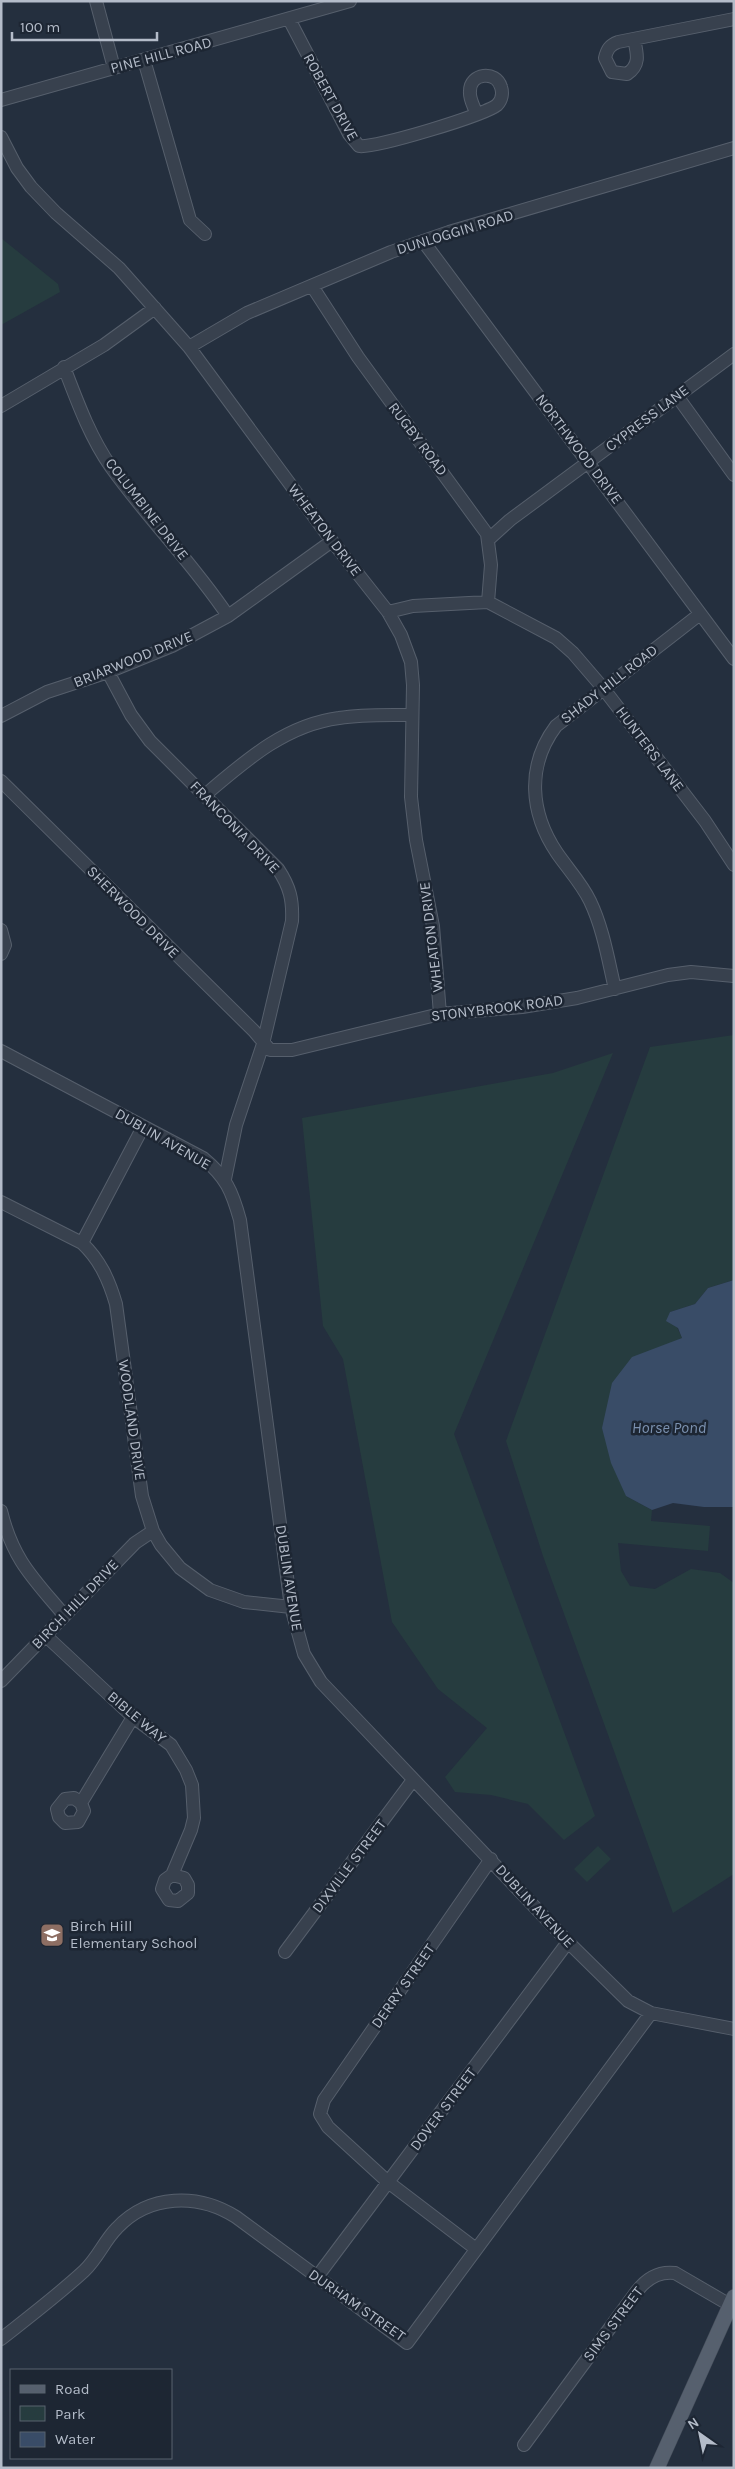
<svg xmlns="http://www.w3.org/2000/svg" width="735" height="2469" font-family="Karla,sans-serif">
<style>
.green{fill:#263c3f}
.water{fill:#394c67}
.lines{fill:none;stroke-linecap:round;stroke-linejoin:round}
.minor-casing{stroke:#565f6c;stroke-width:14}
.major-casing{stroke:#414a57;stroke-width:16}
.minor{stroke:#38414e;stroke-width:12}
.major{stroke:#56606e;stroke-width:15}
.labels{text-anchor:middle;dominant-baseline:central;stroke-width:5;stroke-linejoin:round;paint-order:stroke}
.street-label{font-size:15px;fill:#b4bcc9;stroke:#1d2633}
.poi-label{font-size:15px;fill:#b4bcc9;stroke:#1d2633;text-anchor:start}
.water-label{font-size:16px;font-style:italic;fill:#7c92b1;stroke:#1d2633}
</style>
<rect width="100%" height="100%" fill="#242f3e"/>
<path class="green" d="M 1,238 L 58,284 L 60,292 L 1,325 Z
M 734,1035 L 734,1280 L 708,1288 L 695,1304 L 670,1312 L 682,1338 L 660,1348 L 626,1496 L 652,1510 L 651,1521 L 710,1526 L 708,1551 L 618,1543 L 621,1571 L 630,1586 L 655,1589 L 691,1569 L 720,1573 L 734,1583 L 734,1874 L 673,1913 L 543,1556 L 506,1441 L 650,1047 Z
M 613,1053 L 454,1434 L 595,1816 L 564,1840 L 528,1804 L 491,1795 L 455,1792 L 445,1777 L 487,1728 L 438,1689 L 392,1622 L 343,1359 L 323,1326 L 302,1118 L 553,1073 Z
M 598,1846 L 611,1859 L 587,1882 L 574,1869 Z"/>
<path class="water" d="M 734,1280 L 734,1507 L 704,1507 L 673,1503 L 652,1510 L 626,1496 L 611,1463 L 602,1428 L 612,1383 L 632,1357 L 682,1338 L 678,1328 L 666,1321 L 670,1312 L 695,1304 L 708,1288 Z"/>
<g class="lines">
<g class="minor-casing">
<path id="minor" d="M 96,1 L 114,68
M 289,19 L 349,134 L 359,146 C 373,149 485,115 497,105 C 502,100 503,93 501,87 C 496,70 470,73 470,91 C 469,99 474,106 476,113
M 634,39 C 637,53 641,65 627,74 L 612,72 L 605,58 C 607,49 610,45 618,42 L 734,19
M 144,60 L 190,220 L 205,234
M 1,100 L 350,1
M 1,137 L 17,168 L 31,187 L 56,213 L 119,268 L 189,347 L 332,541 L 388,612 L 401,635 L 411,662 L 413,685 L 411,797 L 416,840 L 433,926 L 440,1014
M 423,241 L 734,659
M 312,286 L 358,357 L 487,534 L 491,565 L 488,602
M 189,347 L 247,313 L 391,252 L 449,232 L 734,148
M 64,367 C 77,401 90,437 111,467 C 148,519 193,563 228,616
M 677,396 L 734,475
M 1,406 L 104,345 L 155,308
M 489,539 L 510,520 L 734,354
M 388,612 L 413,606 L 488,602 L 556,638 L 573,653 L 603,688 L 705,821 L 734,865
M 108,672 L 131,715 L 150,741 L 278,869 C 290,887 293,900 292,921 L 263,1044 L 236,1125 L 225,1179
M 1,716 L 47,692 L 108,672 L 172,646 L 228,616 L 332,541
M 1,781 L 254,1031 L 270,1050 L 292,1050 L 440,1014 L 522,1007 L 577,998 L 668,975 L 691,972 L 734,976
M 205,795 C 245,761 285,725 339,718 C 363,714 388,715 412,715
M 1,930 L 5,945 L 1,954
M 615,989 C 608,959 603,928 590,901 C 582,884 568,869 557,853 C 530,813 526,766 556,726 L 700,614
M 1,1051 L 203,1158 C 226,1177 232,1191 240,1220 L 291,1607 L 304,1654 L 321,1682 L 568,1942 L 628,2001 L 651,2013 L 734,2029
M 1,1202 L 82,1243 C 100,1260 109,1280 116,1304 L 142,1496 L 153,1531 L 161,1545 L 180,1568 L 210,1590 L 244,1602 L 291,1607
M 82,1243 L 143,1127
M 1,1511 C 13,1560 33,1578 64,1615
M 45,1635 L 133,1717 L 171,1745 L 186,1770 L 192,1785 L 194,1818 L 191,1830 L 172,1875 L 165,1880 L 162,1889 L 169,1900 L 178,1901 L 188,1893 L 188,1885 L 184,1878 L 172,1875
M 1,1681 L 135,1543 L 153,1531
M 81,1803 L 84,1811 L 78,1822 L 65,1823 L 59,1817 L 57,1809 L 65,1799 L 74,1798 L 81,1803 L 133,1717
M 285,1952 L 413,1780
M 476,2249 L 388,2182 L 328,2127 L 320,2114 L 324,2100 L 491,1859
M 317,2277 L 568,1942
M 1,2339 C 29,2317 58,2295 84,2271 C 98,2258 104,2241 117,2228 C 149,2194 198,2193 236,2217 L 407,2343 L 651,2013
M 524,2445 L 637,2291 C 647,2278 659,2271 675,2273 L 730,2305"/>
</g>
<g class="major-casing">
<path id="major" d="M 657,2468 L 734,2297"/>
</g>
<use href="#minor" class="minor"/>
<use href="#major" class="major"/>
</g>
<defs>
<g id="school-square" transform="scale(1.25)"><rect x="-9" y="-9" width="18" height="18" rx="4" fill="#8d6e63" stroke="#1d2633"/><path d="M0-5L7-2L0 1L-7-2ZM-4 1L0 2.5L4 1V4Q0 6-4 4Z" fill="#fff"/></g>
</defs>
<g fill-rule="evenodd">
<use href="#school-square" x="52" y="1935"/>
</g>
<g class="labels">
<g class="street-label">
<text transform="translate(161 55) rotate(-15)">PINE HILL ROAD</text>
<text transform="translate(331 97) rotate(61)">ROBERT DRIVE</text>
<text transform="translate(455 232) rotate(-17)">DUNLOGGIN ROAD</text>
<text transform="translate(647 418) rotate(-37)">CYPRESS LANE</text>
<text transform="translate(418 439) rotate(53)">RUGBY ROAD</text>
<text transform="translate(579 449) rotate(53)">NORTHWOOD DRIVE</text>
<text transform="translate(147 509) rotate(52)">COLUMBINE DRIVE</text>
<text transform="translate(325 530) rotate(53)">WHEATON DRIVE</text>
<text transform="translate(133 659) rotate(-22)">BRIARWOOD DRIVE</text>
<text transform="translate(609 684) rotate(-38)">SHADY HILL ROAD</text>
<text transform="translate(650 749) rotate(53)">HUNTERS LANE</text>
<text transform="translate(235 827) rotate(46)">FRANCONIA DRIVE</text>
<text transform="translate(133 912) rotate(45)">SHERWOOD DRIVE</text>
<text transform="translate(431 937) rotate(-97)">WHEATON DRIVE</text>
<text transform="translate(497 1008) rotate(-7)">STONYBROOK ROAD</text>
<text transform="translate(163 1139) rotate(30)">DUBLIN AVENUE</text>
<text transform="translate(132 1420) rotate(82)">WOODLAND DRIVE</text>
<text transform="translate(289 1578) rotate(81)">DUBLIN AVENUE</text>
<text transform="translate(75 1604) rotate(-46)">BIRCH HILL DRIVE</text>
<text transform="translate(137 1717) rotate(40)">BIBLE WAY</text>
<text transform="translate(349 1866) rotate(-53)">DIXVILLE STREET</text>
<text transform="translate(535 1906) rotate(47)">DUBLIN AVENUE</text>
<text transform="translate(403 1986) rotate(-55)">DERRY STREET</text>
<text transform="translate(443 2109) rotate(-53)">DOVER STREET</text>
<text transform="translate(357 2305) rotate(35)">DURHAM STREET</text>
<text transform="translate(613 2324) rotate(-53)">SIMS STREET</text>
</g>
<g class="poi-label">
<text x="70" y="1926">Birch Hill<tspan x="70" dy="17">Elementary School</tspan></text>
</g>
<g class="water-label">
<text x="669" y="1427">Horse Pond</text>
</g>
</g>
<rect width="735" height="2469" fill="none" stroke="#b4bcc9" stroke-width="5"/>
<rect x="10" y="2369" width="162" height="90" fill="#1d2633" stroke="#59626f"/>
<rect x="20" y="2385" width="25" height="8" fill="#56606e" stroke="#59626f"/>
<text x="55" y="2394" font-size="15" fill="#b4bcc9">Road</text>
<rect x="20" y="2406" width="25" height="15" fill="#263c3f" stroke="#59626f"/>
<text x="55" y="2419" font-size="15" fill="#b4bcc9">Park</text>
<rect x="20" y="2432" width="25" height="15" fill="#394c67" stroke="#59626f"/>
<text x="55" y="2444" font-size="15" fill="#b4bcc9">Water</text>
<g transform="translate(700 2434) rotate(327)" stroke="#1d2633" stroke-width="4" paint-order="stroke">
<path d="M0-4L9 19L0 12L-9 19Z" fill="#b4bcc9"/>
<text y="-8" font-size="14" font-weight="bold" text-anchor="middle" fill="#b4bcc9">N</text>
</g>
<path d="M12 32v8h145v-8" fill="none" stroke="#b4bcc9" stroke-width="2.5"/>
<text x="20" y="32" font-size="15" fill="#b4bcc9" stroke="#1d2633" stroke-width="4" paint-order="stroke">100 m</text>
</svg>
